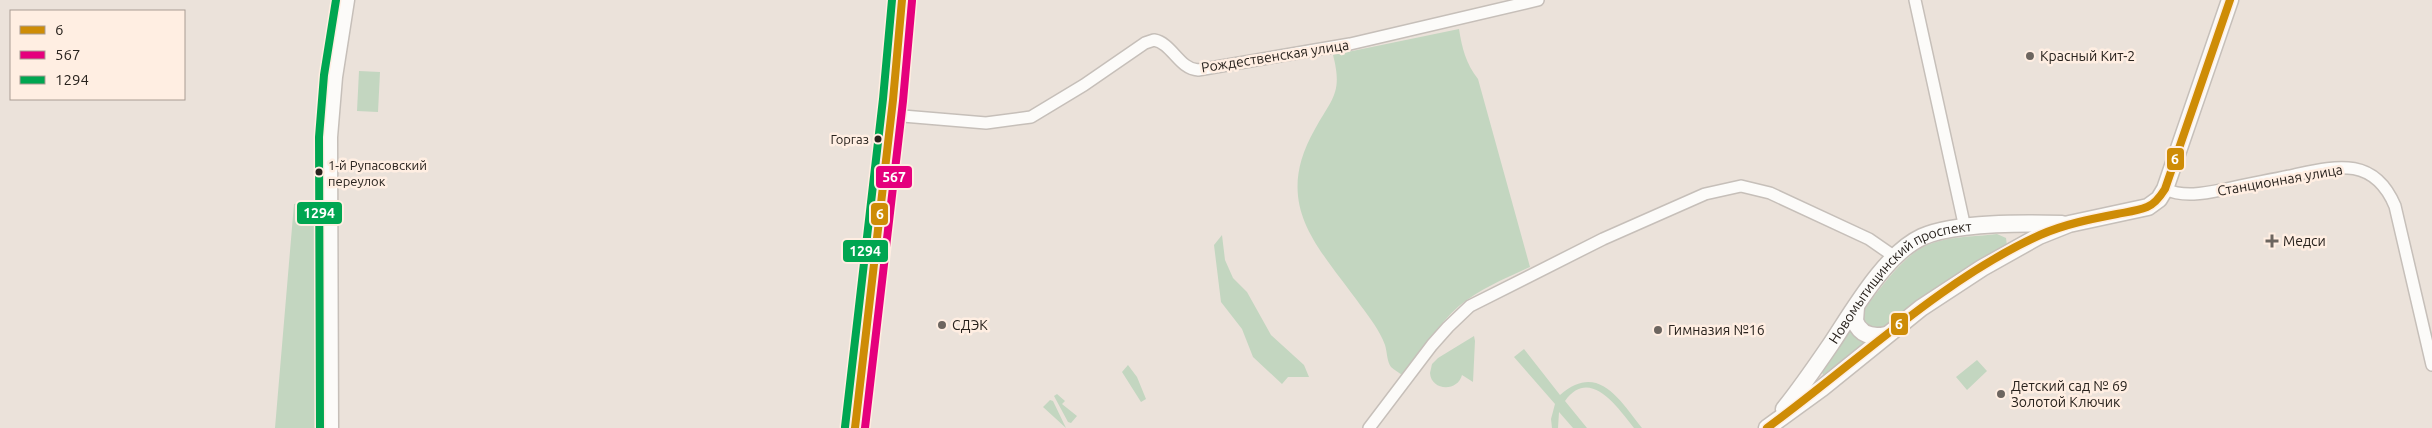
<svg xmlns="http://www.w3.org/2000/svg" width="2432" height="428" font-family="Ubuntu,sans-serif">
<style>
.green{fill:#c3d6c0}
.lines{fill:none;stroke-linecap:round;stroke-linejoin:round}
.street-casing{stroke:#c6bfb9;stroke-width:14}
.secondary-casing{stroke:#c6bfb9;stroke-width:19}
.street{stroke:#fcfbf9;stroke-width:11}
.secondary{stroke:#fcfbf9;stroke-width:16}
.bus-1-casing{stroke:#ffeee2;stroke-width:11}
.bus-2-casing{stroke:#ffeee2;stroke-width:11}
.bus-3-casing{stroke:#ffeee2;stroke-width:11}
.bus-1{stroke:#ce8c06;stroke-width:8}
.bus-2{stroke:#e5007d;stroke-width:8}
.bus-3{stroke:#00a651;stroke-width:8}
.poi-dot{fill:#6c655f;stroke:#ffeee2;stroke-width:2}
.bus-dot{fill:#28221d;stroke:#ffeee2;stroke-width:2}
.labels{text-anchor:middle;dominant-baseline:central;stroke-width:5;stroke-linejoin:round;paint-order:stroke}
.bus-label{font-size:13px;fill:#28221d;stroke:#ffeee2;text-anchor:end}
.street-label{font-size:14px;fill:#28221d;stroke:#ffeee2}
.poi-label{font-size:14px;fill:#28221d;stroke:#ffeee2;text-anchor:start}
.line-badge{stroke:#ffeee2;stroke-width:2}
.badge-label{font-size:14px;text-anchor:middle;font-weight:bold;fill:#fff}
</style>
<rect width="100%" height="100%" fill="#ebe2da"/>
<path class="green" d="M 1459,29 C 1462,48 1466,64 1478,79 L 1530,267 C 1506,278 1480,289 1459,306 C 1437,325 1421,353 1403,376 C 1400,373 1394,370 1391,367 C 1387,362 1387,351 1385,345 C 1380,331 1370,318 1361,306 C 1319,247 1271,206 1315,129 C 1332,98 1343,93 1333,55 Z
M 359,71 L 380,72 L 378,112 L 357,111 Z
M 316,200 L 321,428 L 275,428 L 294,204 Z
M 1997,234 L 2006,238 L 2007,246 L 1881,332 L 1863,325 L 1862,313 L 1865,309 C 1878,290 1901,260 1921,248 C 1943,236 1973,237 1997,234 Z
M 1222,235 L 1225,260 L 1233,278 L 1247,292 L 1271,335 L 1304,365 L 1309,377 L 1288,377 L 1282,384 L 1253,357 L 1242,329 L 1221,302 L 1214,245 Z
M 1852,328 L 1866,342 L 1823,375 L 1822,372 Z
M 1474,336 L 1475,341 L 1473,382 L 1462,375 C 1458,392 1431,391 1430,373 L 1432,364 L 1438,358 Z
M 1524,349 L 1560,395 C 1598,362 1619,399 1642,428 L 1634,428 C 1618,408 1590,366 1565,401 L 1587,428 L 1573,428 L 1559,412 L 1558,428 L 1552,428 L 1551,419 L 1555,404 L 1514,357 Z
M 1977,360 L 1987,371 L 1967,390 L 1956,377 Z
M 1128,365 L 1137,377 L 1146,399 L 1141,402 L 1122,372 Z
M 1057,394 L 1065,401 L 1062,404 L 1077,416 L 1071,423 L 1068,422 L 1054,396 Z
M 1050,400 L 1053,401 L 1066,428 L 1043,407 Z"/>
<g class="lines">
<g class="street-casing">
<path id="street" d="M 1915,0 L 1965,228
M 891,115 L 986,123 L 1031,117 L 1084,85 L 1145,43 L 1154,40 C 1172,43 1179,69 1198,70 L 1350,44 L 1538,0
M 2165,189 C 2184,198 2206,193 2226,189 C 2248,184 2271,180 2294,175 C 2336,166 2374,156 2395,206 L 2432,365
M 1369,428 L 1432,345 L 1448,327 L 1470,306 L 1603,239 L 1705,194 L 1741,186 L 1770,193 L 1869,239 L 1895,257"/>
</g>
<g class="secondary-casing">
<g id="secondary">
<path d="M 1856,307 L 1855,321 C 1860,335 1872,338 1886,335"/>
<path id="s1" d="M 1784,409 C 1801,388 1816,366 1831,344 C 1853,311 1885,254 1922,237 C 1956,222 2024,223 2062,224"/>
<path d="M 330,428 L 329,137 L 334,77 L 346,0"/>
<path d="M 855,428 L 893,100 L 902,0"/>
<path d="M 1767,428 L 1822,388 L 1921,308 L 1982,268 L 2039,236 L 2069,224 L 2148,207 L 2159,199 L 2165,189 L 2230,0"/>
</g>
</g>
<use href="#street" class="street"/>
<use href="#secondary" class="secondary"/>
<g class="bus-1-casing">
<path id="bus-1" d="M 855,428 L 893,100 L 902,0
M 1767,428 C 1855,364 1941,280 2040,235 C 2065,224 2091,219 2117,214 C 2127,212 2137,211 2147,207 C 2155,204 2160,197 2165,189 L 2230,0"/>
</g>
<g class="bus-2-casing">
<path id="bus-2" d="M 865,428 L 903,101 L 912,1"/>
</g>
<g class="bus-3-casing">
<path id="bus-3" d="M 845,427 L 883,99 L 892,0
M 320,428 L 319,137 L 324,75 L 336,0"/>
</g>
<use href="#bus-1" class="bus-1"/>
<use href="#bus-2" class="bus-2"/>
<use href="#bus-3" class="bus-3"/>
</g>
<g class="poi-dot">
<circle cx="2030" cy="56" r="5"/>
<path d="M2269.5 233.5h5v5h5v5h-5v5h-5v-5h-5v-5h5z"/>
<circle cx="942" cy="325" r="5"/>
<circle cx="1658" cy="330" r="5"/>
<circle cx="2001" cy="394" r="5"/>
</g>
<g class="bus-dot">
<circle cx="878" cy="139" r="4.5"/>
<circle cx="319" cy="172" r="4.5"/>
</g>
<g class="labels">
<g class="bus-label">
<text x="869" y="139">Горгаз</text>
<text x="328" y="165" text-anchor="start">1-й Рупасовский<tspan x="328" dy="16">переулок</tspan></text>
</g>
<g class="street-label">
<text transform="translate(1275 56) rotate(-9)">Рождественская улица</text>
<text transform="translate(2280 180) rotate(-10)">Станционная улица</text>
<text stroke="none"><textPath href="#s1" startOffset="178">Новомытищинский проспект</textPath></text>
</g>
<g class="poi-label">
<text x="2040" y="56">Красный Кит-2</text>
<text x="2283" y="241">Медси</text>
<text x="952" y="325">СДЭК</text>
<text x="1668" y="330">Гимназия №16</text>
<text x="2011" y="386">Детский сад № 69<tspan x="2011" dy="16">Золотой Ключик</tspan></text>
</g>
</g>
<g class="line-badge">
<rect x="2166" y="147" width="19" height="24" rx="5" fill="#ce8c06"/>
<rect x="875" y="165" width="38" height="24" rx="5" fill="#e5007d"/>
<rect x="296" y="201" width="47" height="24" rx="5" fill="#00a651"/>
<rect x="870" y="202" width="19" height="24" rx="5" fill="#ce8c06"/>
<rect x="842" y="239" width="47" height="24" rx="5" fill="#00a651"/>
<rect x="1890" y="312" width="19" height="24" rx="5" fill="#ce8c06"/>
</g>
<g class="badge-label">
<text x="2175" y="164">6</text>
<text x="894" y="182">567</text>
<text x="319" y="218">1294</text>
<text x="880" y="219">6</text>
<text x="865" y="256">1294</text>
<text x="1899" y="329">6</text>
</g>
<rect x="10" y="10" width="175" height="90" fill="#ffeee2" stroke="#a99c93"/>
<rect x="20" y="26" width="25" height="8" fill="#ce8c06" stroke="#a99c93"/>
<text x="55" y="35" font-size="15" fill="#28221d">6</text>
<rect x="20" y="51" width="25" height="8" fill="#e5007d" stroke="#a99c93"/>
<text x="55" y="60" font-size="15" fill="#28221d">567</text>
<rect x="20" y="76" width="25" height="8" fill="#00a651" stroke="#a99c93"/>
<text x="55" y="85" font-size="15" fill="#28221d">1294</text>
</svg>
